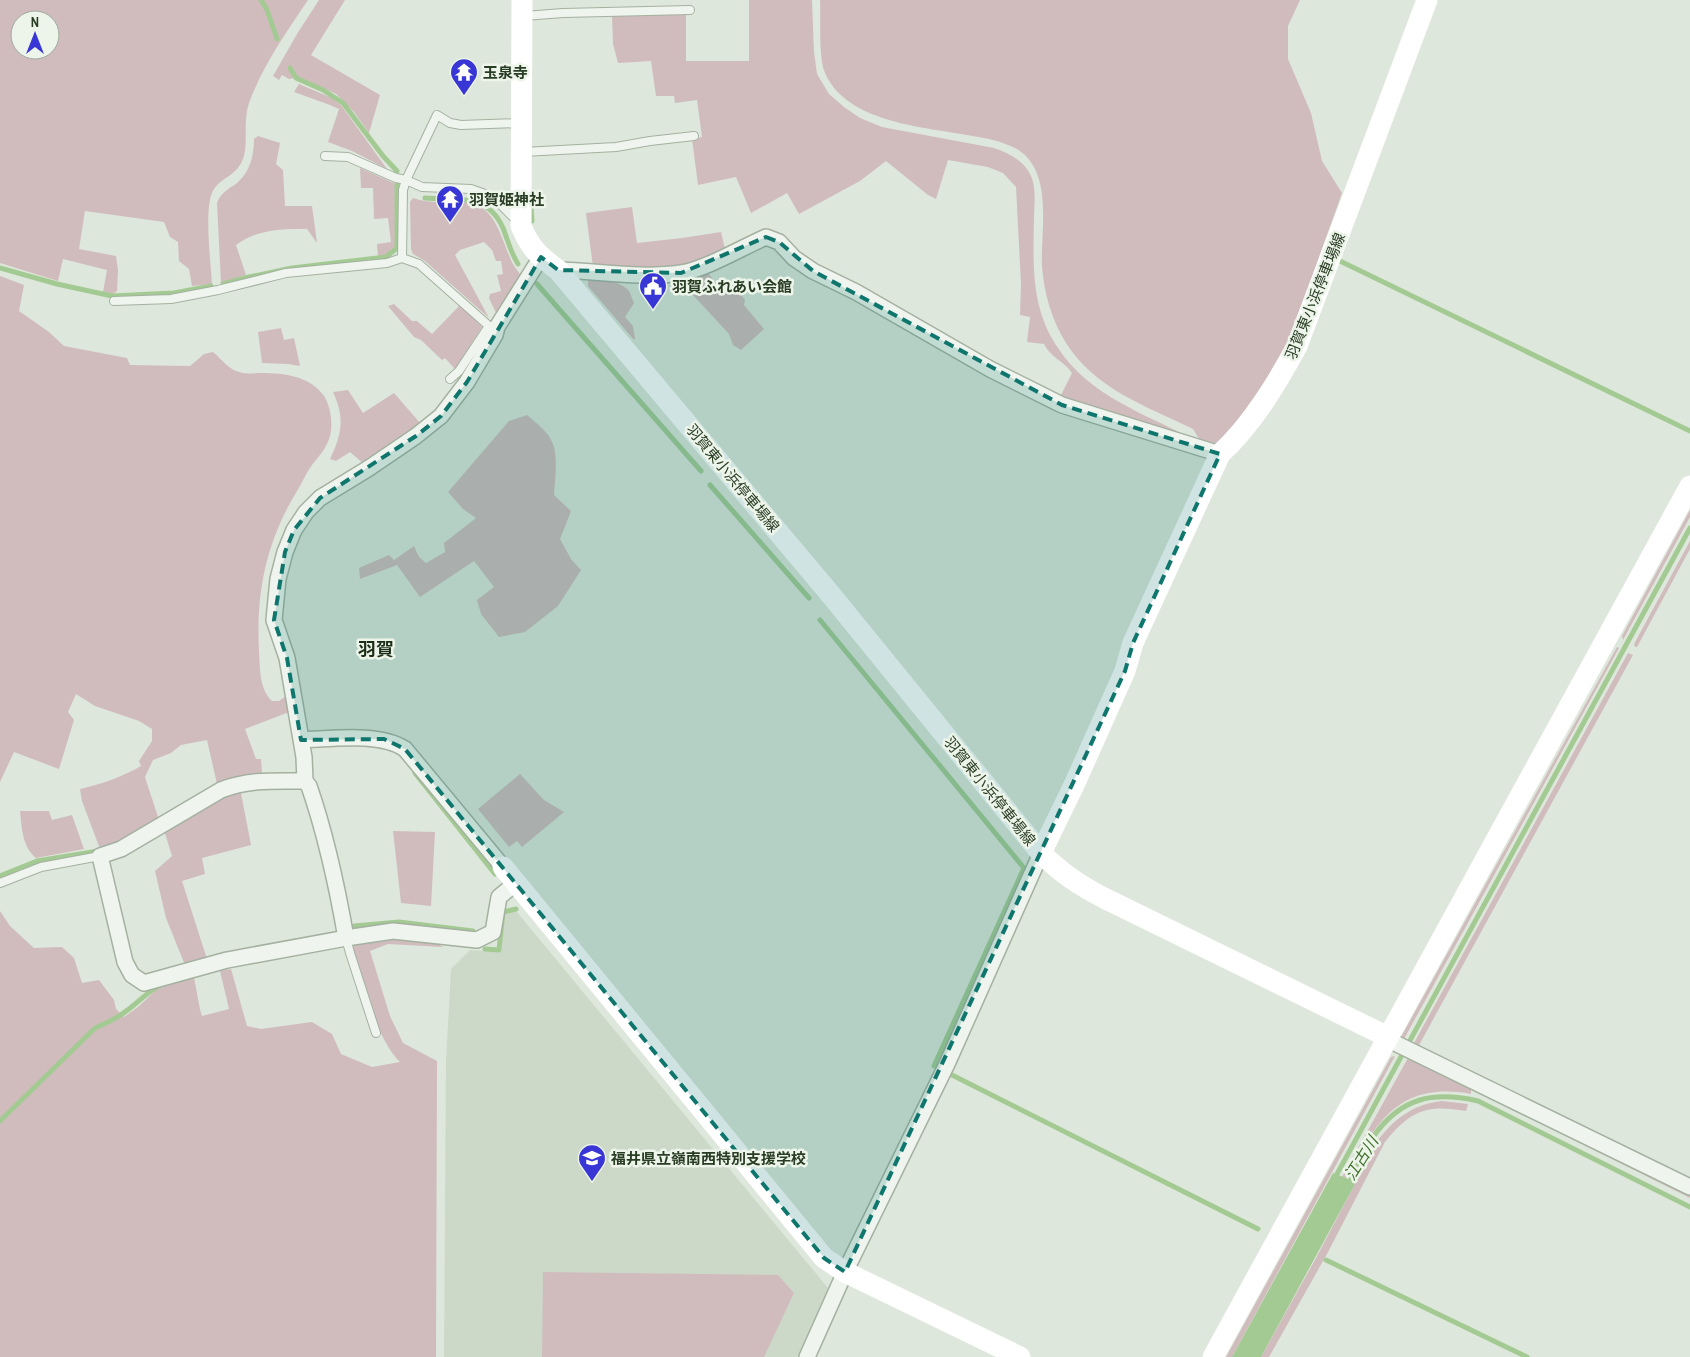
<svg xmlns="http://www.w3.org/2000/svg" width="1690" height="1357" font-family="'Archivo Narrow','Noto Sans JP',sans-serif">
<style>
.built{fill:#ccd9c9}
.green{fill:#d1bcbd;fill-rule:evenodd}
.water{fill:#a4ca93}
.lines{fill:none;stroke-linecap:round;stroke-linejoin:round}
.stream{stroke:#a4ca93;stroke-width:5}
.lane-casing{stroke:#a4b1a0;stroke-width:10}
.street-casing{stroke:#a4b1a0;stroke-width:18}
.lane{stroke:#eff5ee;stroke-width:8}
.street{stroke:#eff5ee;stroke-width:15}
.secondary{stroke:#fff;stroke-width:21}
.marked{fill:#0f766e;fill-opacity:0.2;stroke:#0f766e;stroke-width:4;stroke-dasharray:10 6;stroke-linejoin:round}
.labels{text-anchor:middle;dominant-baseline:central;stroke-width:5;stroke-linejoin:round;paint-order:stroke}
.poi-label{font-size:15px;font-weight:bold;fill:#293d24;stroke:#edf4ea;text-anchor:start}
.street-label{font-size:15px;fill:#293d24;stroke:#edf4ea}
.water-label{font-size:16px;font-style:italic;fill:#40732c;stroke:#edf4ea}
.quarter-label{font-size:18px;font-weight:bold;fill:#1b2e17;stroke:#edf4ea}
</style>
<rect width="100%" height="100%" fill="#dee7db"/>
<path class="built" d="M 516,911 L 828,1288 L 797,1357 L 444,1357 L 446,1061 L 451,969 L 470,950 L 501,952 L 505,914 Z"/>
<path class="green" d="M 0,0 L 308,0 C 287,31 262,67 249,103 C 243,121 248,140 244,156 C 238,176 223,176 214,189 C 203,205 211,263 212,284 L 192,286 L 189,269 L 179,261 L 178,242 L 170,237 L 164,222 L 85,211 L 79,249 L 116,256 L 118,270 L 117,291 L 113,294 L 103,292 L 107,270 L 63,259 L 58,281 L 0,263 ZM 20,20 L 50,20 L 50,50 L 20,50 Z
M 319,0 L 345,0 L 311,55 L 380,95 L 369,133 L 354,112 L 336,94 L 299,77 L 289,79 L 282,75 L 279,80 L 273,76 L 297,34 Z
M 749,0 L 812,0 L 814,52 L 817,74 L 829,94 L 844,107 L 860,118 L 882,127 L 994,148 C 1008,153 1023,160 1030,174 C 1037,187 1034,205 1034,219 C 1033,265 1031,309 1058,348 C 1086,391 1134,410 1179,432 L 1181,434 L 1060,397 L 1072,373 C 1064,361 1050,357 1044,344 L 1027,342 L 1030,317 L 1020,315 L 1021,284 L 1016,187 L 1003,173 L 988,167 L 948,160 L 936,199 L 928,195 L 886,161 L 860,181 L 799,214 L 787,193 L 751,213 L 736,177 L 698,185 L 692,139 L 702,137 L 697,100 L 675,103 L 674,96 L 656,96 L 651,61 L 618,63 L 613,44 L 612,15 L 686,14 L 686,61 L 749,61 Z
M 820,0 L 1300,0 L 1288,26 L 1288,59 L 1311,113 L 1322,161 L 1342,193 L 1319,257 L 1292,343 L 1222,443 C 1204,445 1202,444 1193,429 C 1146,406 1095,389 1066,343 C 1052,321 1044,293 1042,267 C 1040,230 1055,170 1015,148 C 1009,145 1003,143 997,141 C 945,127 850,130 825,73 C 818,57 821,18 820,0 Z
M 299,84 L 332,98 L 341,105 L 387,169 L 352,151 L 328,142 L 339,109 L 330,105 L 294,92 Z
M 258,136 L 280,143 L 276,164 L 283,170 L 285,206 L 312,206 L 317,243 L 307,229 C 281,229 258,229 236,245 L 246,275 L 221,283 L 217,203 C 221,192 229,189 237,183 C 250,172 254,155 254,139 Z
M 360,168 L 396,184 L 396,247 L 385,256 L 378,257 L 377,244 L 391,242 L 388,218 L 374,219 L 373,188 L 361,188 Z
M 413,198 C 429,204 445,201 462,202 C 495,203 500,235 511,260 C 513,265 518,271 521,276 L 499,311 L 496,313 L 489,298 L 490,294 L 501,291 L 497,275 L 503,274 L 501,261 L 496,261 L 492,250 L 484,242 L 460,250 L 455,255 L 489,318 L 425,261 L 413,254 L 411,249 L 410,202 Z
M 632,207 L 637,243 L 682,238 L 721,232 L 725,249 L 695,263 L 671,268 L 593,267 L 586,213 Z
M 708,273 L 722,291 L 730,286 L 734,285 L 745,300 L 744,305 L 764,329 L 741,350 L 733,345 L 729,334 L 693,295 L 696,277 Z
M 0,276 L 24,285 L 19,311 L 49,332 L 64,346 L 127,358 L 130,365 L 190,366 L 204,354 L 213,352 C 223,360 229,371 243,373 C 249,374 256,373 262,373 C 284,373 310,376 324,396 C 331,407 333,424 330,436 C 327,448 319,456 312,465 C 306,473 302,483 297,491 C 266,542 256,592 259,651 C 260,667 259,689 272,701 L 279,701 L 289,694 L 292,711 L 245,729 L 256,759 L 261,759 L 262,774 L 235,777 L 217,784 L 207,740 L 181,745 L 171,753 L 153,760 L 145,777 L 159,820 L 115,844 L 100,849 L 82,801 L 80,789 C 102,784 122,777 141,766 L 139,761 L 152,741 L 152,729 L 139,721 L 95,706 L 76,694 L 68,712 L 74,720 L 59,769 L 14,752 L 0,782 Z
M 588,280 C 600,280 620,280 629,291 C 631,294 632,299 634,303 L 625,317 L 633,326 L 635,338 L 634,340 L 588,286 Z
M 394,304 L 412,321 L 417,321 L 432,334 L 460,305 L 482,327 L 455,369 L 445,358 L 442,360 L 421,340 L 414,337 L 388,306 Z
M 281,328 L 284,340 L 294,338 L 300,366 L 288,364 L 262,363 L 258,332 Z
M 348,390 L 363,413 L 394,393 L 421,424 L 365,465 L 350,452 L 336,461 L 330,459 C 342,434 345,418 333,392 Z
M 527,415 C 536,423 549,432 553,444 C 558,456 555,482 554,495 L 571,511 L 560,539 L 571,559 L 581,570 L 558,606 L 525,632 L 499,637 L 481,614 L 477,600 L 494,587 L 474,561 L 420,597 L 397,565 L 360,579 L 359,568 L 389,555 L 394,560 L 414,546 L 419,557 L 426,563 L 445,552 L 444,543 L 476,518 L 463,509 L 448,492 L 509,421 Z
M 1690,510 L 1690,517 L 1623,640 L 1622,636 Z
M 1690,541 L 1690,549 L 1637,647 L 1635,647 L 1634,644 Z
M 1617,647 L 1619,648 L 1404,1039 L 1401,1037 Z
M 1628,653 L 1633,655 L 1418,1047 L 1414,1043 Z
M 520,774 L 544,800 L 564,812 L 522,847 L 517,841 L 509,847 L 478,809 Z
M 240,788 L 251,845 L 202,858 L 205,874 L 182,881 L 207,959 L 185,965 L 166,918 L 155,871 L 172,856 L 164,830 Z
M 20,811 L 49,811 L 52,820 L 72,815 L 84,849 L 36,858 C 22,846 22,829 20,811 Z
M 393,831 L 435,832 L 431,906 L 401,903 Z
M 0,911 L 10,926 L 34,948 L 62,947 L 74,958 L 82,983 L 99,980 L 114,1000 L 116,1009 L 124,1017 L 138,1007 L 156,990 L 174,983 L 194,978 C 197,991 198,1003 202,1016 L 229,1009 L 220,971 L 231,969 L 247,1026 L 261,1029 L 312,1022 L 332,1034 L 341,1054 L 372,1067 L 400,1062 C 376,1039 365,984 354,953 L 353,943 C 375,940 425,932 443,947 L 388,944 L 370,951 L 390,1016 L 403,1043 L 437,1061 L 436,1357 L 0,1357 Z
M 1395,1056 L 1232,1357 L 1226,1357 L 1391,1057 Z
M 1408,1058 L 1471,1087 L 1471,1094 C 1398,1081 1376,1123 1346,1178 L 1342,1177 Z
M 1481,1090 L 1690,1191 L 1690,1198 L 1480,1093 Z
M 1442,1101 L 1468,1104 L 1466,1111 C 1426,1104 1410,1111 1385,1142 L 1327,1254 L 1269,1357 L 1261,1357 L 1316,1258 L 1378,1140 C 1395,1118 1414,1104 1442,1101 Z
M 543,1272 L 778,1275 L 794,1293 L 764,1357 L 542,1357 Z"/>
<path class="water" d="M 1333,1173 L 1346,1178 L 1355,1184 L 1261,1357 L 1232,1357 Z"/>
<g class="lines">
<path class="stream" d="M 261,0 L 267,10 L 277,39
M 290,68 L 296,78 L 323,90 L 343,103 L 383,156 L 397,171
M 425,198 C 457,201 487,192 503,228 C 508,241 511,253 518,264
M 531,207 L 532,221
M 1340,261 L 1690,431
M 0,268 L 57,284 L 112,296 L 174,293 L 211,286
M 223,284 L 249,277 L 292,268 L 386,257 L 397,248 L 397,185
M 537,284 L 701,471
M 710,485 L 809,598
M 820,620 L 1024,868 L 934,1066
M 415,773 L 495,874
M 0,876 L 37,861 L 98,851
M 354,926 L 399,922 L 473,931
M 485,949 L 499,950 L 503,912 L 516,909
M 952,1075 L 1258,1229
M 0,1121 L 95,1028 C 107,1023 119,1017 129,1009 C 140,1001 148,991 161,985
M 1337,1179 L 1337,1174 L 1690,528
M 1346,1184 L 1350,1181 C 1358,1166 1364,1150 1373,1137 C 1401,1097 1433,1091 1478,1101 L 1690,1207
M 1326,1260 L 1527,1357"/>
<g class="lane-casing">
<path id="lane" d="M 524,16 L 563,13 L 690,10
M 523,152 L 616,147 L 650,141 L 694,136
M 325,156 L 348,157 L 396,178 L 406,180 L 403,190 L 402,258 L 419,264 L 489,326 L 497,327
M 517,221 L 497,201 L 485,194 L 471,189 L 422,187 L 406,180 L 437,115 L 450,123 L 461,125 L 520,123
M 114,301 L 171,299 L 218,290 L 286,273 L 387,263 L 402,258
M 450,379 L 459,371 L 489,326
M 0,883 L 41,867 L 100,856
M 346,938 L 350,953 L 376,1033"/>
</g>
<g class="street-casing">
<path id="street" d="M 558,270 C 599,271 640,279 681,273 C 706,269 741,248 766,237 L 779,242 L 794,258 L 813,271 L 856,292 L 990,369 L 1062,405 L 1220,454
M 301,740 C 331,739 380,732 405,749 L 503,867
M 305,781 C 276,781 249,779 221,790 L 121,849 L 100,856 L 125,962 L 132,975 L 144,983 L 227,960 L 346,938 L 393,931 L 477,940 L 493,932 L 499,897 L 516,883
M 346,938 C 337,886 326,835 309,786 L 305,781 L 304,757 L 287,658 L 274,620 L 278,579 L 285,552 L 294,530 L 306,512 L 320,498 L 369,468 L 416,436 L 441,416 L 467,382 L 495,335 L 497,327 L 541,257
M 1388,1037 L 1397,1044 L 1690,1187
M 807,1357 L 845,1272 L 947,1064 L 1041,853"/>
</g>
<use href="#lane" class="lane"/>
<use href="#street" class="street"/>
<path class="secondary" d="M 522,0 L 521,226 C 530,248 539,256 558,270 L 831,595 L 1041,853 C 1061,873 1079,885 1104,898 L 1388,1037
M 1041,853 L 1075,783 L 1125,671 L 1133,643 L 1220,454 C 1252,425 1277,383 1297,346 L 1427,0
M 503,867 L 824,1258 L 845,1272 L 1020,1357
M 1213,1357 L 1690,486"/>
</g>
<path class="marked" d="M 766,237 L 779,242 L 813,271 L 1062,405 L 1220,454 L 1133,643 L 1125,671 L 845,1272 L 824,1258 L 405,749 L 384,739 L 301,740 L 287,658 L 274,620 L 285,552 L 294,530 L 320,498 L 416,436 L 441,416 L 467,382 L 541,257 L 558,270 L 681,273 Z"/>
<defs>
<g id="temple-pin" transform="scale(1.4375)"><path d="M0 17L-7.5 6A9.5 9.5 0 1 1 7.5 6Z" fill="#3936d6" stroke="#edf4ea"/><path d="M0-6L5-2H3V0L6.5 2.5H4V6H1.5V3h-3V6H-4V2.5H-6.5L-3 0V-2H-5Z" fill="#fff"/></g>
<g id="civic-pin" transform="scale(1.4375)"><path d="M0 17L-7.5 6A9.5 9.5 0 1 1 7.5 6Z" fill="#3936d6" stroke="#edf4ea"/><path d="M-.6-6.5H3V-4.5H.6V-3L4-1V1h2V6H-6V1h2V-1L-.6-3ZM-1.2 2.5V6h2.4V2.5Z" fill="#fff"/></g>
<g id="school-pin" transform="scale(1.4375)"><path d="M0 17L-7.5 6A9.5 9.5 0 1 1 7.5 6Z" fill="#3936d6" stroke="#edf4ea"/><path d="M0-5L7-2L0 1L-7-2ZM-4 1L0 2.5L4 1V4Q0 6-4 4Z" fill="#fff"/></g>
</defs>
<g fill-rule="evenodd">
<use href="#temple-pin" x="464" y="72"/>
<use href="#temple-pin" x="450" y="199"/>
<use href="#civic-pin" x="653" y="286"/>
<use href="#school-pin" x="592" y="1158"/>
</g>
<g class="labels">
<g class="poi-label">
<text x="483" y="72">玉泉寺</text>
<text x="469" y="199">羽賀姫神社</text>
<text x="672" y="286">羽賀ふれあい会館</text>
<text x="611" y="1158">福井県立嶺南西特別支援学校</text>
</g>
<g class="street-label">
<text transform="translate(1315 296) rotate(-68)">羽賀東小浜停車場線</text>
<text transform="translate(733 478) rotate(50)">羽賀東小浜停車場線</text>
<text transform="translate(990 791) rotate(51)">羽賀東小浜停車場線</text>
</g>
<g class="water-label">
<text transform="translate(1361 1158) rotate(-58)">江古川</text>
</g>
<g class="quarter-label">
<text x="376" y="649">羽賀</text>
</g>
</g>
<g transform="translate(35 35)"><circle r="24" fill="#edf4ea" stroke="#9fab9b"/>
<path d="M0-4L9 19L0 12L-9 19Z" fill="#3936d6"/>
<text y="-8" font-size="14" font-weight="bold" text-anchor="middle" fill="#293d24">N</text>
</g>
</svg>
